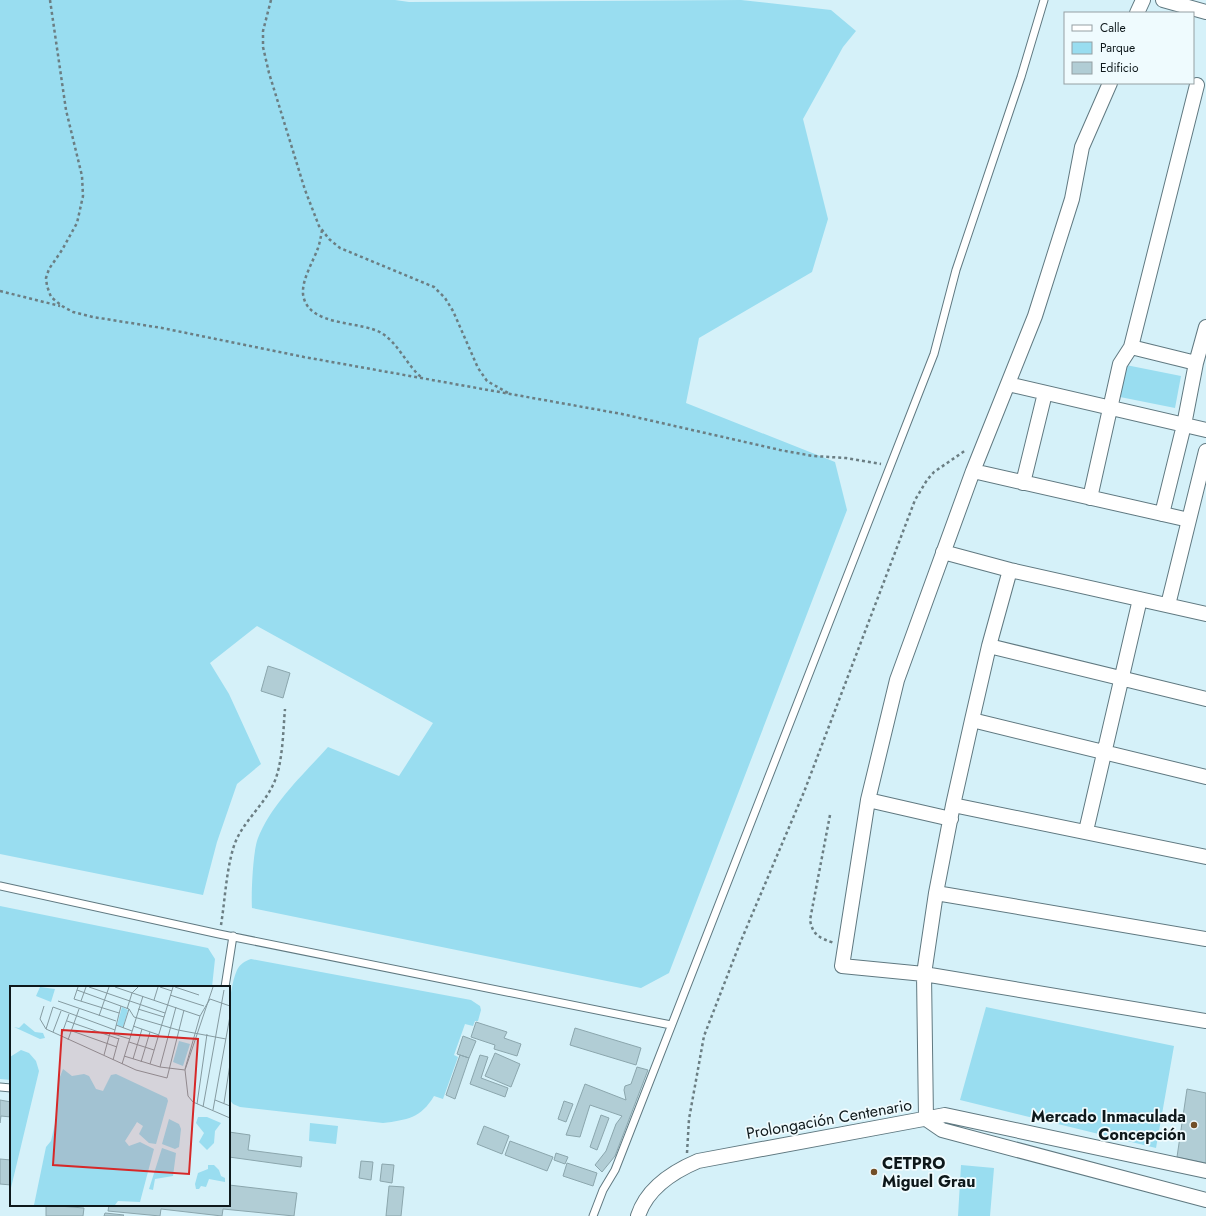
<svg xmlns="http://www.w3.org/2000/svg" width="1206" height="1216" font-family="Jost,sans-serif">
<style>
.green{fill:#99ddf0}
.building{fill:#b1cdd5;stroke:#8ba6ad}
.lines{fill:none;stroke-linecap:round;stroke-linejoin:round}
.service-casing{stroke:#607981;stroke-width:9}
.minor-casing{stroke:#607981;stroke-width:16}
.path{stroke:#6b7e83;stroke-width:2.5;stroke-dasharray:3 3;stroke-linecap:butt}
.service{stroke:#fff;stroke-width:7}
.minor{stroke:#fff;stroke-width:14}
.poi-dot{fill:#724f28;stroke:#effbfe;stroke-width:1.5}
.labels{text-anchor:middle;dominant-baseline:central;stroke-width:3.5;stroke-linejoin:round;paint-order:stroke}
.poi-label{font-size:16px;font-weight:bold;fill:#0e181b;stroke:#effbfe;text-anchor:end}
.street-label{font-size:16px;fill:#0e181b;stroke:#effbfe}
.inset-road{fill:none;stroke:#859aa0;stroke-width:1}
.view{fill:#d62828;fill-opacity:0.15;stroke:#d62828;stroke-width:2}
.inset-edge{fill:none;stroke:#0e181b;stroke-width:2}
</style>
<rect width="100%" height="100%" fill="#d5f1f9"/>
<path class="green" d="M 0,0 L 395,0 L 409,2 L 741,0 L 831,10 L 856,31 L 843,47 L 803,119 L 828,219 L 812,272 L 699,338 L 686,403 L 835,462 L 847,510 L 669,973 L 641,988 L 252,908 C 251,894 253,850 258,838 C 272,803 303,775 328,747 L 399,776 L 433,723 L 257,626 L 210,663 L 229,694 L 261,764 L 237,784 L 217,842 L 203,895 L 0,854 Z
M 1126,365 L 1181,376 L 1175,408 L 1120,397 Z
M 0,906 L 208,948 L 215,959 L 212,987 L 11,987 L 11,1080 L 0,1079 Z
M 251,959 L 471,1000 L 480,1006 L 481,1010 L 478,1021 L 475,1021 L 473,1026 L 465,1024 L 454,1055 L 458,1057 L 443,1099 L 434,1096 C 421,1118 407,1120 383,1123 L 240,1107 L 233,1104 L 229,1099 C 229,1066 224,1000 237,970 C 240,964 245,961 251,959 Z
M 986,1007 L 1174,1046 L 1156,1148 L 960,1100 Z
M 310,1123 L 338,1126 L 336,1144 L 309,1141 Z
M 961,1165 L 994,1168 L 990,1216 L 958,1216 Z"/>
<path class="building" d="M 268,666 L 290,673 L 283,698 L 261,691 Z
M 476,1022 L 507,1032 L 504,1038 L 521,1044 L 517,1056 L 494,1049 L 495,1045 L 471,1037 Z
M 575,1028 L 641,1048 L 636,1065 L 570,1045 Z
M 463,1036 L 476,1041 L 469,1058 L 457,1054 Z
M 495,1053 L 520,1064 L 511,1087 L 485,1076 Z
M 460,1055 L 469,1058 L 455,1099 L 446,1095 Z
M 480,1055 L 488,1057 L 481,1078 L 508,1088 L 505,1097 L 470,1084 Z
M 637,1067 L 648,1070 L 615,1156 L 602,1172 L 595,1165 L 606,1151 L 616,1124 L 622,1116 L 590,1105 L 580,1137 L 566,1135 L 585,1084 L 626,1100 L 624,1090 L 625,1086 L 631,1084 Z
M 1187,1089 L 1206,1093 L 1206,1163 L 1177,1157 Z
M 0,1100 L 11,1102 L 11,1117 L 1,1116 L 0,1123 Z
M 564,1101 L 573,1104 L 566,1122 L 558,1119 Z
M 601,1115 L 609,1118 L 597,1150 L 590,1147 Z
M 484,1126 L 509,1136 L 502,1154 L 477,1144 Z
M 229,1132 L 250,1135 L 248,1150 L 302,1157 L 301,1167 L 229,1157 Z
M 510,1141 L 553,1157 L 547,1171 L 505,1155 Z
M 556,1153 L 568,1157 L 565,1164 L 554,1160 Z
M 0,1159 L 11,1160 L 11,1185 L 0,1184 Z
M 361,1161 L 373,1162 L 371,1180 L 359,1178 Z
M 567,1163 L 597,1173 L 593,1186 L 563,1176 Z
M 382,1164 L 394,1165 L 392,1183 L 380,1181 Z
M 229,1185 L 297,1193 L 294,1216 L 223,1209 L 222,1216 L 161,1209 L 160,1216 L 108,1211 L 109,1205 L 229,1205 Z
M 389,1186 L 404,1187 L 401,1216 L 386,1216 Z
M 46,1205 L 84,1208 L 83,1216 L 46,1216 Z
M 105,1213 L 124,1215 L 123,1216 L 104,1216 Z"/>
<g class="lines">
<g class="service-casing">
<path id="service" d="M 0,886 L 219,934 L 671,1025
M 225,987 L 233,936
M 0,1087 L 11,1088
M 593,1216 L 603,1190 L 615,1170 L 934,354 L 956,270 L 1021,77 L 1044,0"/>
</g>
<g class="minor-casing">
<path id="minor" d="M 1163,0 L 1206,12
M 1137,13 L 1143,0
M 1110,83 L 1082,147 L 1072,199 L 1035,316 L 973,471 L 897,680 L 868,800 L 842,966 L 924,974 L 1206,1021
M 1131,347 L 1196,363
M 1008,384 L 1206,430
M 973,471 L 1189,520
M 1023,483 L 1045,393
M 1090,498 L 1120,364 L 1131,347 L 1197,85
M 1162,514 L 1184,425 L 1196,363 L 1206,327
M 943,552 L 1010,570 L 1206,614
M 1168,605 L 1206,451
M 989,646 L 1206,699
M 972,720 L 1206,777
M 868,800 L 951,819
M 953,805 L 1206,857
M 1086,831 L 1140,599
M 936,893 L 1206,939
M 926,1119 L 924,974 L 936,893 L 953,805 L 972,720 L 989,646 L 1010,570
M 926,1119 L 942,1130 L 1206,1200
M 638,1216 C 647,1188 672,1172 698,1161 L 945,1115 L 1206,1171"/>
</g>
<path class="path" d="M 50,0 L 66,110 L 82,176 L 83,196 L 77,223 L 62,250 L 49,269 L 46,278 L 47,286 L 51,297 L 62,306 L 73,312 L 93,317 L 162,328 L 304,357 L 622,414 L 780,450 L 813,456 L 846,458 L 881,464
M 271,0 L 263,31 L 263,47 L 269,73 L 305,190 L 319,226 L 329,239 L 340,248 L 434,287 L 445,298 L 453,311 L 478,368 L 487,381 L 508,393
M 322,230 C 321,236 320,242 318,248 C 313,262 302,279 303,294 C 307,328 363,320 383,334 C 399,345 407,365 421,377
M 0,291 L 60,306
M 830,815 L 810,920 C 813,936 820,938 834,943
M 221,925 C 225,900 226,873 233,849 C 240,824 262,808 273,785 C 283,765 283,731 285,709
M 687,1153 L 689,1119 L 704,1036 L 740,943 L 804,792 L 915,500 L 927,480 L 934,472 L 966,450"/>
<use href="#service" class="service"/>
<use href="#minor" class="minor"/>
</g>
<g class="poi-dot">
<circle cx="1194" cy="1125" r="4"/>
<circle cx="874" cy="1172" r="4"/>
</g>
<g class="labels">
<g class="poi-label">
<text x="1186" y="1116">Mercado Inmaculada<tspan x="1186" dy="18">Concepción</tspan></text>
<text x="882" y="1163" text-anchor="start">CETPRO<tspan x="882" dy="18">Miguel Grau</tspan></text>
</g>
<g class="street-label">
<text transform="translate(829 1119) rotate(-10)">Prolongación Centenario</text>
</g>
</g>
<g transform="translate(10 986)">
<rect width="220" height="220" fill="#d5f1f9"/>
<path d="M 30,1 L 45,3 L 41,16 L 26,10 ZM 112,21 L 118,24 L 113,41 L 107,39 ZM 14,37 L 25,46 L 33,47 L 35,52 L 30,53 L 4,41 L 9,42 ZM 169,55 L 180,58 L 173,80 L 163,76 ZM 11,64 L 19,67 L 26,75 L 29,85 L 0,206 L 0,71 ZM 53,83 L 62,90 L 74,88 L 79,90 L 86,103 L 93,105 L 101,89 L 106,88 L 157,112 L 158,115 L 146,158 L 139,157 L 129,148 L 133,140 L 127,136 L 115,155 L 119,160 L 130,156 L 144,163 L 130,216 L 108,215 L 105,219 L 24,219 L 36,161 L 41,155 L 46,133 L 48,96 ZM 188,131 L 197,131 L 211,137 L 205,145 L 204,157 L 197,164 L 189,156 L 194,147 L 186,137 ZM 159,133 L 169,138 L 171,143 L 169,161 L 165,163 L 152,158 ZM 152,162 L 166,167 L 163,190 L 145,193 L 143,204 L 139,203 ZM 198,179 L 204,179 L 209,184 L 211,190 L 215,192 L 215,196 L 199,193 L 196,201 L 191,200 L 189,203 L 186,203 L 185,198 L 188,187 L 198,183 Z" fill="#99ddf0"/>
<path class="inset-road" d="M 68,1 L 64,13 L 109,27M 79,1 L 155,27M 105,1 L 190,30M 150,1 L 162,5M 165,1 L 189,9M 203,1 L 175,84 L 178,110 L 183,116 L 220,132M 67,4 L 119,23 L 124,31 L 168,44 L 216,53M 160,9 L 194,20M 200,13 L 220,20M 144,14 L 148,1M 48,15 L 106,35M 71,15 L 76,1M 34,20 L 30,33 L 36,43 L 126,84 L 157,92 L 174,24M 117,23 L 122,7 L 128,1M 128,23 L 154,31M 89,30 L 99,1M 57,35 L 109,53M 106,39 L 122,45M 123,40 L 149,49M 113,42 L 119,23M 36,43 L 43,21 L 105,44M 62,45 L 107,61M 43,46 L 51,25M 104,48 L 111,20M 51,50 L 59,28M 58,54 L 69,23M 119,56 L 144,64M 94,69 L 100,47 L 120,53M 114,70 L 150,81 L 175,84M 123,73 L 132,43M 103,74 L 109,52M 131,76 L 140,46M 112,78 L 133,10M 140,78 L 163,1M 150,81 L 166,21M 175,83 L 190,30 L 200,13M 205,114 L 220,120M 214,117 L 220,78M 187,118 L 197,48M 193,121 L 214,4M 203,124 L 220,30"/>
<path class="view" d="M 52,44 L 188,53 L 179,188 L 43,179 Z"/>
<rect width="220" height="220" class="inset-edge"/>
</g>
<rect x="1064" y="12" width="130" height="72" fill="#effbfe" stroke="#95a0a3"/>
<rect x="1072" y="25" width="20" height="6" fill="#ffffff" stroke="#95a0a3"/>
<text x="1100" y="32" font-size="12" fill="#0e181b">Calle</text>
<rect x="1072" y="42" width="20" height="12" fill="#99ddf0" stroke="#95a0a3"/>
<text x="1100" y="52" font-size="12" fill="#0e181b">Parque</text>
<rect x="1072" y="62" width="20" height="12" fill="#b1cdd5" stroke="#95a0a3"/>
<text x="1100" y="72" font-size="12" fill="#0e181b">Edificio</text>
</svg>
